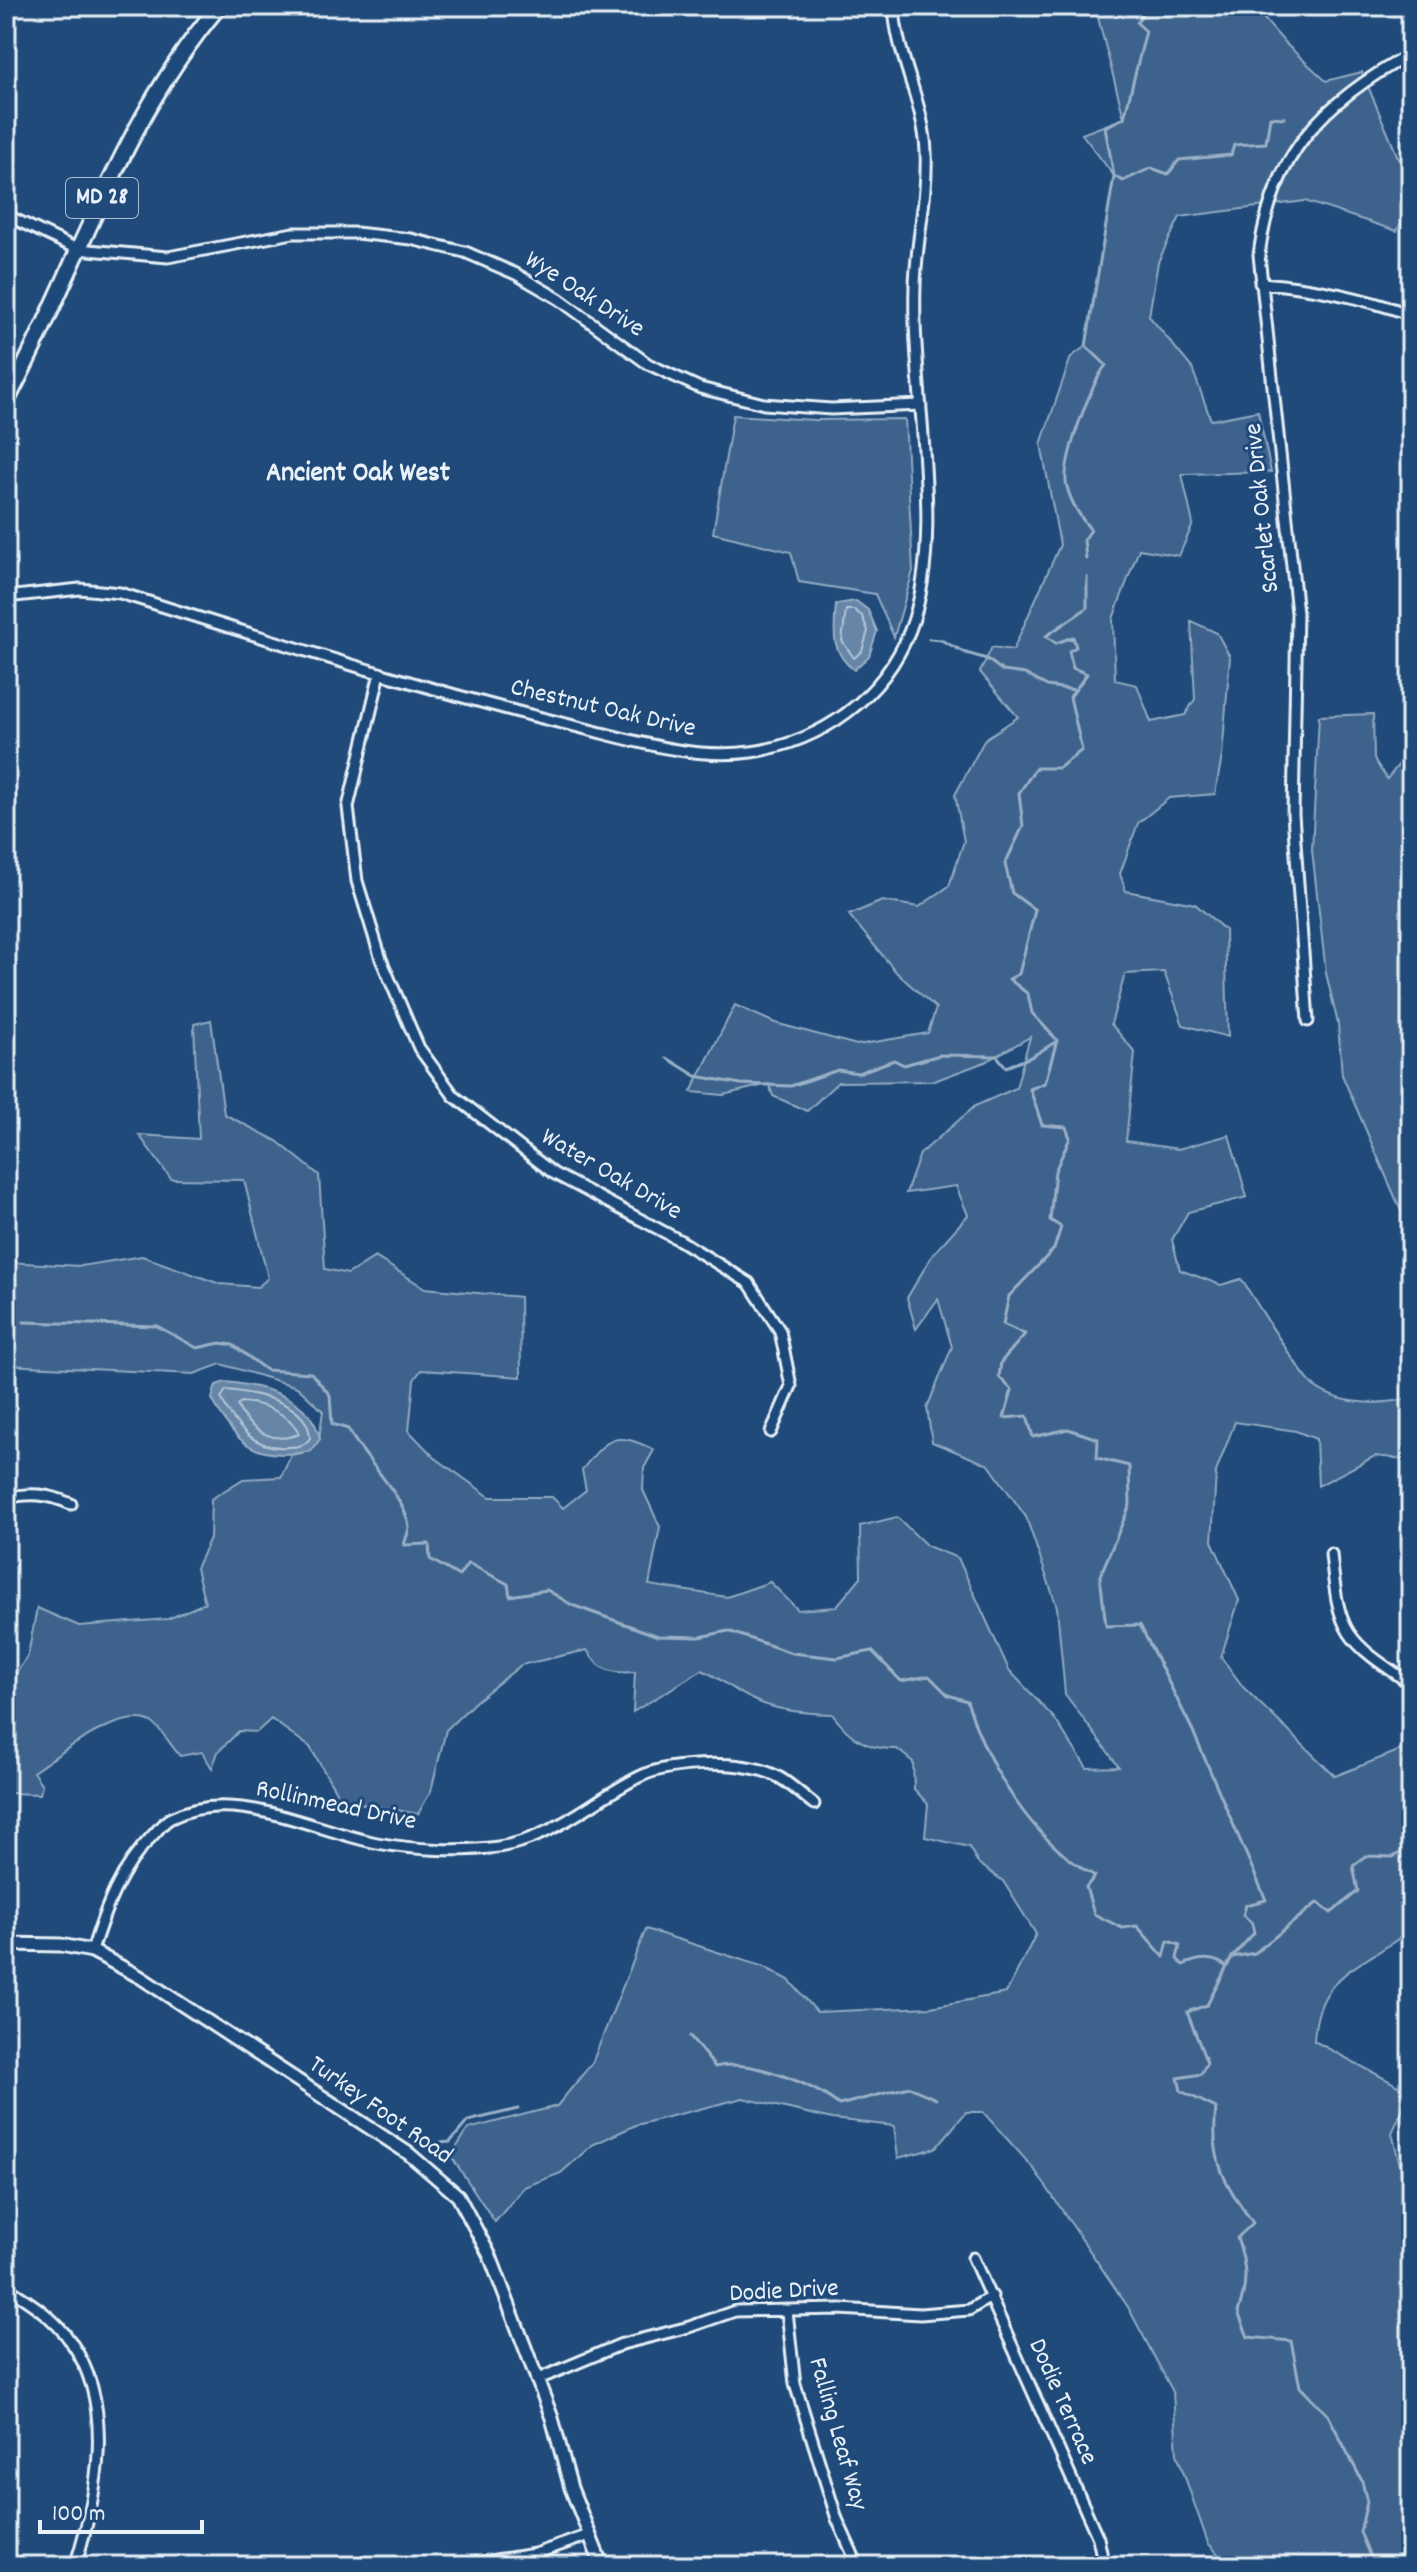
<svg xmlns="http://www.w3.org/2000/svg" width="1417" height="2572" font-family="Dekko,sans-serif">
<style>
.green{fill:#3c628c;stroke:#92aac2;stroke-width:2}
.water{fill:#6685a7;stroke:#9ab0c7;stroke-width:2}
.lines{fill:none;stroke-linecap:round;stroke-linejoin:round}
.shore{stroke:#b4c6d8;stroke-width:2}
.stream{stroke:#9ab0c7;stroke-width:3}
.minor-casing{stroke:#e8f1f8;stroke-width:15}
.tertiary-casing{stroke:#e8f1f8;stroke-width:17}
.primary-casing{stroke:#e8f1f8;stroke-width:20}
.minor{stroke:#1f4a7a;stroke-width:9}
.tertiary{stroke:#1f4a7a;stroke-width:11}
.primary{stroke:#1f4a7a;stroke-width:14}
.labels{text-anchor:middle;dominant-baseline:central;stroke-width:6;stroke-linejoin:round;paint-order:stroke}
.shield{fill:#1f4a7a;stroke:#acbfd2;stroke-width:2}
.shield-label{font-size:24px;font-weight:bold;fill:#e8f1f8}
.street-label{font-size:26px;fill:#e8f1f8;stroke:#1f4a7a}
.neighbourhood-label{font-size:28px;font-weight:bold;fill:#e8f1f8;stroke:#1f4a7a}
</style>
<rect width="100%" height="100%" fill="#1f4a7a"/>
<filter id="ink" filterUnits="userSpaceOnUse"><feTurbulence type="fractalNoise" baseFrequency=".0125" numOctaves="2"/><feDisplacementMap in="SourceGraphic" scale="16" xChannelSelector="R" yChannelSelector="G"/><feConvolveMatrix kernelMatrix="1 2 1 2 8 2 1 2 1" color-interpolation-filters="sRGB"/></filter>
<g filter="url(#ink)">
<path class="green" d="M 1095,6 L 1253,6 L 1285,43 L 1326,81 L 1362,72 L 1411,188 L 1411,202 L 1397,231 L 1305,201 L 1180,217 L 1158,262 L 1149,316 L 1192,368 L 1211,420 L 1258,411 L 1271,472 L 1182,474 L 1193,524 L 1179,556 L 1139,549 L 1113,619 L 1115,680 L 1137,685 L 1151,722 L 1185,715 L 1195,699 L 1191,621 L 1217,633 L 1230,657 L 1222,756 L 1215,794 L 1169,798 L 1138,823 L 1120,874 L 1126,891 L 1195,904 L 1225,930 L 1228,1037 L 1183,1025 L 1164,972 L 1125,974 L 1111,1024 L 1135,1052 L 1126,1141 L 1178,1149 L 1229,1135 L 1247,1197 L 1188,1212 L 1172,1240 L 1180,1270 L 1221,1285 L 1241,1279 C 1255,1299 1301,1377 1315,1387 C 1342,1406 1381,1405 1411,1398 L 1411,1460 L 1375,1456 L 1318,1486 L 1316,1439 L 1296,1431 L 1235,1422 L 1216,1472 L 1212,1541 L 1239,1600 L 1221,1657 L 1244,1688 L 1335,1776 L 1411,1746 L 1411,1929 C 1365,1968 1317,1970 1314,2041 L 1410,2092 L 1392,2133 L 1405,2185 L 1411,2195 L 1411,2566 L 1229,2566 L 1208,2543 L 1177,2454 L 1173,2392 L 1128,2307 L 1034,2169 L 983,2112 L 966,2112 L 936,2148 L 898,2158 L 894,2126 L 832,2119 L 743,2098 L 636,2125 L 592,2145 L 561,2173 L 524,2187 L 495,2222 L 451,2156 L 468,2129 L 557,2106 L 592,2063 L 646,1929 L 764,1967 L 789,1980 L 817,2012 L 931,2007 L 1006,1993 L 1036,1934 L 1003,1881 L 978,1863 L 969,1847 L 925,1837 L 928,1804 L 914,1789 L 913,1762 L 897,1749 C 867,1750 850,1738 832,1714 C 803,1713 772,1711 746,1696 C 730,1688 719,1677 702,1670 L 633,1712 L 635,1672 C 612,1674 599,1671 587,1650 L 521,1665 L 476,1701 L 446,1730 L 431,1791 L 418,1814 L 341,1800 L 310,1747 L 271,1719 L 257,1732 L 239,1731 L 218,1752 L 212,1768 L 202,1752 L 180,1756 C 171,1746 161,1728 151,1722 C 121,1706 57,1756 33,1772 L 42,1785 L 40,1794 L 6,1793 L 6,1689 L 28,1655 L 37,1608 L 79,1626 L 168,1619 L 205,1603 L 196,1568 L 210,1538 L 211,1499 L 243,1479 L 281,1477 L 291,1455 L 311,1451 L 319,1439 L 323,1411 L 297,1387 L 221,1364 L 194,1374 L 6,1365 L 6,1262 L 81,1266 L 142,1256 L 220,1284 L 258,1287 L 268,1278 L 244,1180 L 171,1179 L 139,1135 L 199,1139 L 194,1024 L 211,1020 L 224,1114 L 277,1141 L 319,1175 L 325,1269 L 348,1274 L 375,1257 L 425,1288 L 520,1297 L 521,1377 L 421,1370 L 414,1380 L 409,1431 L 434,1457 L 490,1497 L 552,1497 L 563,1508 L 586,1490 L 582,1470 C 608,1436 616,1431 654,1450 L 644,1468 L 643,1490 L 660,1527 L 649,1585 L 727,1597 L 770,1582 L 798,1610 L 836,1607 L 861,1577 L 860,1526 L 897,1517 L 927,1546 L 958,1558 L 1009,1670 L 1054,1718 L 1087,1768 L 1119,1767 L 1065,1694 L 1057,1607 L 1026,1517 L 989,1465 L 932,1442 L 927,1408 L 952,1347 L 938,1299 L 916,1329 L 907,1298 L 933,1254 L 968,1215 L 956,1186 L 906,1193 L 920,1154 L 975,1106 L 1016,1088 L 1030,1037 L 985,1062 L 934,1081 L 838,1082 L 807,1111 L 773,1096 L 769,1084 L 723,1095 L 691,1092 L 735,1005 L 775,1023 L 857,1045 L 928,1033 L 936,1008 L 897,973 L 849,915 L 882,901 L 919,907 L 949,886 L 964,841 L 955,795 L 985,739 L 1018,717 L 980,672 L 992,647 L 1013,650 L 1060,545 L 1041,444 L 1071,357 L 1086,346 L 1114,176 L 1082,134 L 1124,118 Z
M 733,415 L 815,420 L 905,419 L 913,571 L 894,637 L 875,594 L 799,582 L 791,552 L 713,533 Z
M 1373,714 L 1374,759 L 1387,779 L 1411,749 L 1411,1212 L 1405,1220 L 1342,1075 L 1338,1024 L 1326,973 L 1312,850 L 1319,716 Z"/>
<path class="water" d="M 856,601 L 868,610 L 877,631 L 869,656 L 854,670 C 830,652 834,631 836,604 Z
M 225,1382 C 263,1386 311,1396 320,1439 L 311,1451 C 256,1462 237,1445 212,1399 L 216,1385 Z"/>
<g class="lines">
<path class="shore" d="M 846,610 L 854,610 L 862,616 L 868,631 L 862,651 L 854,658 L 842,641 Z
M 226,1390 C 254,1393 309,1402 310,1438 C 305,1446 297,1447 288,1447 C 254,1450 235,1426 221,1398 Z
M 241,1402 C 261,1403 292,1414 299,1434 C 273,1445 247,1429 237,1405 Z"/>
<path class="stream" d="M 1114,176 L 1123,181 L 1151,168 L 1168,174 L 1179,160 L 1231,155 L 1234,145 L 1266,143 L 1270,117 L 1285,118
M 1086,559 L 1084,540 L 1091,530 C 1081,519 1071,502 1067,487 C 1060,465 1091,383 1106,365 L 1086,346 L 1114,176 L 1105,127 L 1124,118 L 1146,31 L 1137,23 L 1147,6
M 1087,577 L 1087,608 L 1046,636 L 1056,643 L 1073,637 L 1076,647 L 1069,651 L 1073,668 L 1087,674 L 1070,697 L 1082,750 L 1059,768 L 1036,768 L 1019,793 L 1023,826 L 1005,864 L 1012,893 L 1035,910 L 1019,974 L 1009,979 L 1028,994 L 1032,1013 L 1057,1040 L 1045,1083 L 1030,1089 L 1042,1125 L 1066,1127 L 1070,1138 L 1055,1171 L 1050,1220 L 1061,1227 L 1054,1249 L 1009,1296 L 1003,1324 L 1025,1334 L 1001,1362 L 999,1377 L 1012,1390 L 1004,1418 L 1027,1416 L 1033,1437 L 1068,1429 L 1098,1439 L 1097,1458 L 1129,1466 L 1130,1505 L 1100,1576 L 1106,1626 L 1140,1625 L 1192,1729 L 1266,1900 L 1246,1905 L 1243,1915 L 1252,1923 L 1254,1933 L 1232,1957
M 929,639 L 941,640 L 966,653 L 987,659 L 1003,671 L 1025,674 L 1047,686 L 1075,690
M 667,1058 L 696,1076 L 741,1084 L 791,1086 L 838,1070 L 858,1073 L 894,1060 L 904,1065 L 940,1055 L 997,1056 L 1006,1067 L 1031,1057 L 1057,1041
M 24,1322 L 157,1326 L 197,1348 L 220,1343 L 233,1345 L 266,1370 L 311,1373 L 330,1395 L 332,1424 L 348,1429 C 363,1458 406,1497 409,1527 C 409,1532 405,1540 404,1545 L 429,1544 L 430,1559 L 459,1576 L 468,1563 L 508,1584 L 510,1596 L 547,1590 L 572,1605 L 658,1636 L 700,1637 L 728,1631 L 792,1653 L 837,1658 L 872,1651 L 901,1681 L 929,1676 L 948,1695 L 967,1701 C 988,1768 1032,1841 1095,1876 L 1086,1887 L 1094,1914 L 1122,1928 L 1137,1926 L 1164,1957 L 1168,1941 L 1180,1945 L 1177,1959 L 1183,1965 C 1199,1958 1213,1956 1227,1967
M 690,2036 L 715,2067 C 749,2058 813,2084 839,2105 L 909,2087 L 936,2099
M 440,2143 L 450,2142 L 468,2121 L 518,2109
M 1374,2566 L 1360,2532 L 1367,2502 L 1362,2481 L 1328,2415 L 1300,2387 L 1291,2341 L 1248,2337 L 1238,2312 C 1248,2284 1247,2266 1237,2238 L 1253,2223 C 1223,2181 1210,2160 1216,2108 L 1181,2091 L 1178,2078 L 1201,2074 L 1207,2063 L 1187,2012 L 1207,2005 L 1232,1957 L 1255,1953 L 1318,1902 L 1331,1913 L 1358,1891 L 1353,1866 L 1366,1856 L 1393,1857 L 1407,1849 L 1411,1852"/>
<g class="minor-casing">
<path id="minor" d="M 6,215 L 77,249 L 168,257 L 293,233 L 356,233 L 411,239 L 465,252 L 516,274 L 559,299 L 648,364 L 700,388 L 764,404 L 831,409 L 921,405
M 1260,283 C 1313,287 1361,297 1411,315
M 6,597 L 80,589 L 120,593 C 271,640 421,689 574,726 C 632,740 692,760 751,752 C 822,742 884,697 910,630 C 947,535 911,388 915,286 C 916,241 928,197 926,152 C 924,101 896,56 894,6
M 380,673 L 348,807 L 357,881 L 381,959 L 419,1048 L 454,1096 L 553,1173 L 681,1241 L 749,1283 L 780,1331 L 791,1386 L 771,1432
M 1308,1021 L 1293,814 L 1297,613 L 1259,255 C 1272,154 1323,101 1411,54
M 6,1498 C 31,1492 48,1494 71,1504
M 1331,1554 C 1339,1635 1344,1639 1411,1684
M 92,1951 C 106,1906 120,1869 153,1835 C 158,1830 164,1821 171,1818 C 234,1786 314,1831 377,1843 C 415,1850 460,1852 498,1847 C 553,1839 591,1801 639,1777 C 670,1761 749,1759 780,1778 C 792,1785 803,1796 814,1804
M 973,2258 L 1098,2538 L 1104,2566
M 6,2287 C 30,2302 55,2318 71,2342 C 116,2406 97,2496 75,2566
M 787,2311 L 795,2384 L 837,2519 L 858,2566
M 536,2380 L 622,2344 L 689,2327 L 735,2311 L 840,2309 L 920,2314 L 969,2310 L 992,2296
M 456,2566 L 535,2554 L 589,2535"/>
</g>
<g class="tertiary-casing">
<path id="tertiary" d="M 6,1944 L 61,1945 L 92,1951 L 140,1977 L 408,2153 L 458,2196 L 490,2256 L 552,2418 L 571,2488 L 602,2566"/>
</g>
<g class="primary-casing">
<path id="primary" d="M 6,402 C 77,270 120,122 219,6"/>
</g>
<use href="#minor" class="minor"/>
<use href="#tertiary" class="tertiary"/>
<use href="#primary" class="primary"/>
</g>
</g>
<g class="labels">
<rect class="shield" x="66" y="178" width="72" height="40" rx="6"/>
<g class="shield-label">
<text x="102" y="198">MD 28</text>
</g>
<g class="street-label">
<text transform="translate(584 295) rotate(33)">Wye Oak Drive</text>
<text transform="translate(1263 508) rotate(-96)">Scarlet Oak Drive</text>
<text transform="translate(603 709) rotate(13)">Chestnut Oak Drive</text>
<text transform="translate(611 1175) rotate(30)">Water Oak Drive</text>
<text transform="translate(336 1806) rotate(12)">Rollinmead Drive</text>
<text transform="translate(380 2111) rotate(35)">Turkey Foot Road</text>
<text transform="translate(784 2292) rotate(-3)">Dodie Drive</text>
<text transform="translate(1062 2402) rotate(66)">Dodie Terrace</text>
<text transform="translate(837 2434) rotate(74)">Falling Leaf Way</text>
</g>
<g class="neighbourhood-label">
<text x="358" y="475">Ancient Oak West</text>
</g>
</g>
<rect width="1417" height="2572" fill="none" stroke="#1f4a7a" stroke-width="32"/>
<rect x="16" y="16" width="1385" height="2540" fill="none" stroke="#e8f1f8" stroke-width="3" filter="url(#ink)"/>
<path d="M40 2520v12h162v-12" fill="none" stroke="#e8f1f8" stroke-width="4"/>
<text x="52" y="2520" font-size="24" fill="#e8f1f8" stroke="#1f4a7a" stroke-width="6" paint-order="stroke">100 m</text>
</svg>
